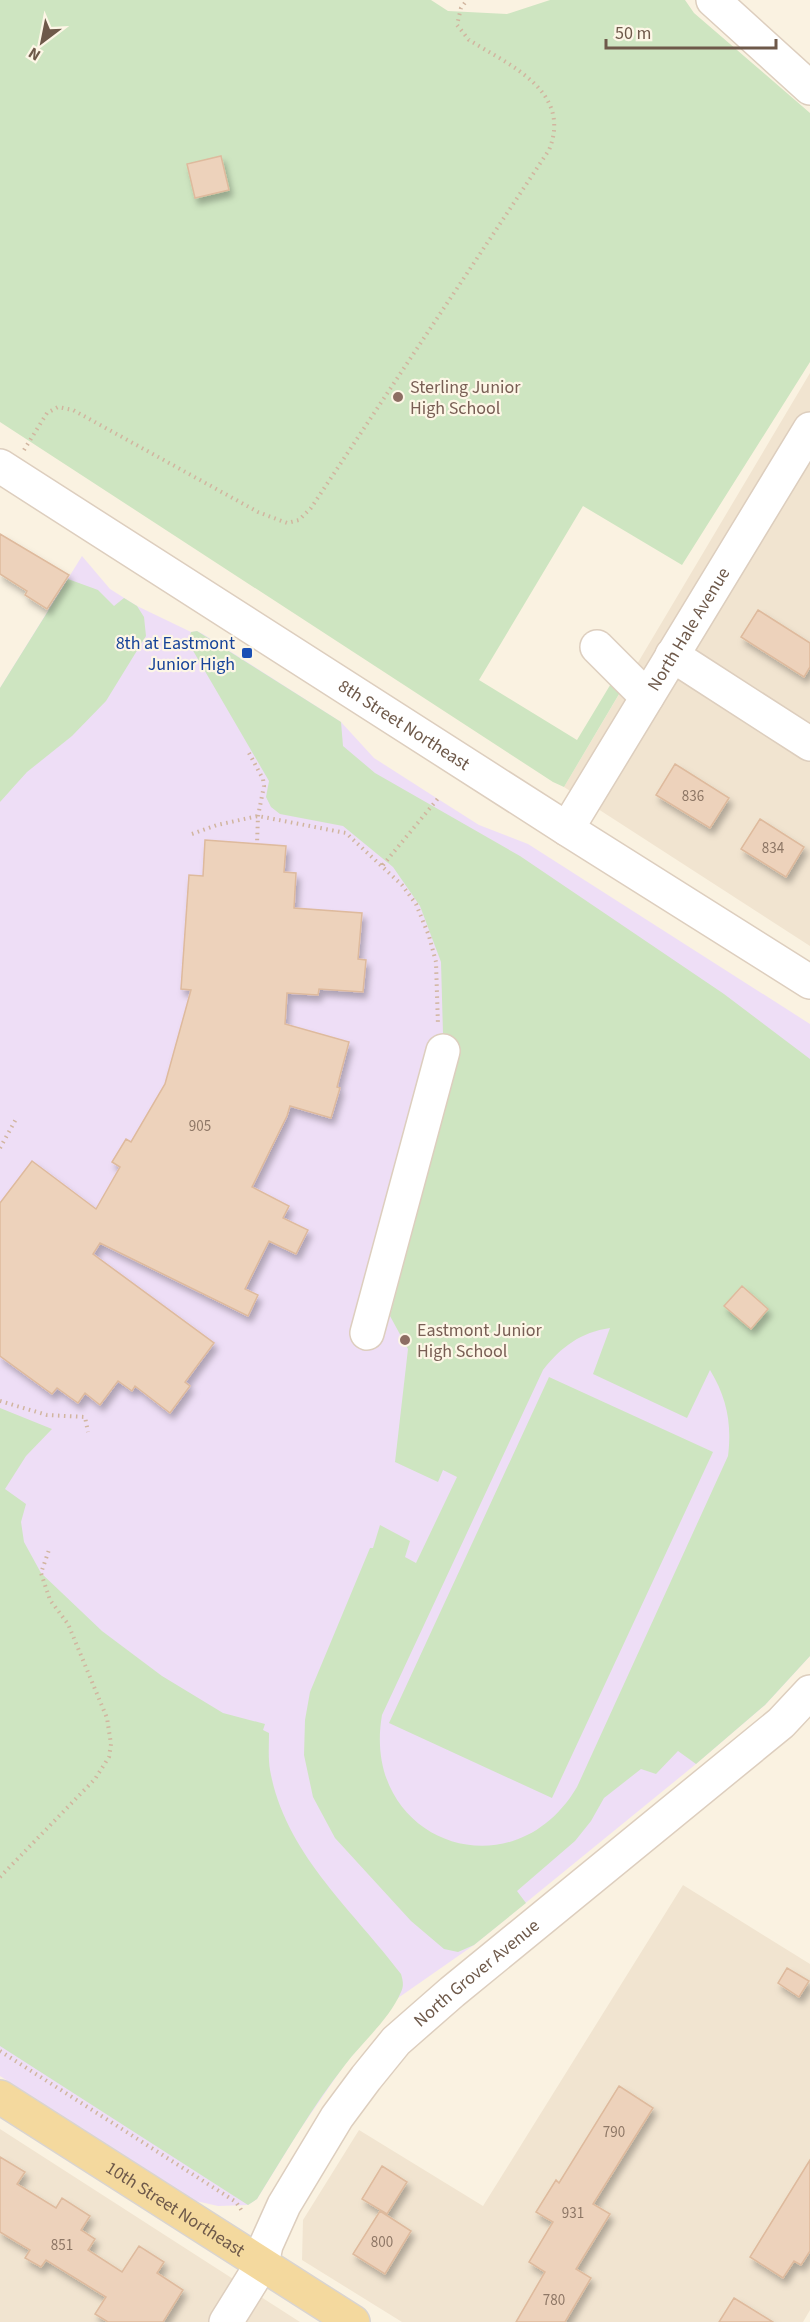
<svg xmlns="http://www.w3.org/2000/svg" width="810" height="2322" font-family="'Source Sans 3',sans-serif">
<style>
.residential{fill:#f1e4d0}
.education{fill:#eedef6}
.green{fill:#cee5c1;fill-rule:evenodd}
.building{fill:#edd2bb;stroke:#deba9d;stroke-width:1.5;filter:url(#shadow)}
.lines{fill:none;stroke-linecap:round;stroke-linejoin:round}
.minor-casing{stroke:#ddcebe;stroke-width:36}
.major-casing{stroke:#d9d4d0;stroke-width:36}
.path{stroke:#d1b59f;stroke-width:4;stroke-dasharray:1.5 4.5;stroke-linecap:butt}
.minor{stroke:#fff;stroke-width:33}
.major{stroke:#f4d99e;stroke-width:33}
.education-dot{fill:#8d6e63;stroke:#fdf6e6;stroke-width:2}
.transit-dot{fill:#1a4fb4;stroke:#fdf6e6;stroke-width:2}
.labels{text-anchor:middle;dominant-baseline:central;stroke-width:4.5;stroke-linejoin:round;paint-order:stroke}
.number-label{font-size:15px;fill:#8e7766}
.education-label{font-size:18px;fill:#785e54;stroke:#fdf6e6;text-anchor:start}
.street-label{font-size:18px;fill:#6e594a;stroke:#fdf6e6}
.transit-label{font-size:18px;fill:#164399;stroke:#fdf6e6;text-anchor:end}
</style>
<defs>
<filter id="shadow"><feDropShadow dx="3.5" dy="6" stdDeviation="3" flood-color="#0004"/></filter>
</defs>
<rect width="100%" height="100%" fill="#faf2e1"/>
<path class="residential" d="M 810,373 L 810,946 L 564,787 Z
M 683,1885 L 810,1964 L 810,2310 L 803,2322 L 402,2322 L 302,2260 L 303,2220 L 359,2130 L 483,2206 Z
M 0,2129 L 300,2322 L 0,2322 Z"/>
<path class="education" d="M 82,556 L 110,589 L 137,606 L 191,632 L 197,631 L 203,634 L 341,722 L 374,758 L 438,799 L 479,825 L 528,844 L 810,1024 L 810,1656 L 765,1705 L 696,1764 L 474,1945 L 398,1998 L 376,2028 L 345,2064 L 299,2131 L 257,2199 L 248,2205 L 218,2206 L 196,2201 L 0,2076 L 0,688 Z"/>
<path class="green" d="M 0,0 L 431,0 L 448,11 L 507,14 L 550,0 L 685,0 L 694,13 L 810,113 L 810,362 L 682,565 L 583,506 L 479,680 L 577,740 L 615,677 L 625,684 L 564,787 L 553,782 L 0,422 Z
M 68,579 L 98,590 L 114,606 L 124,598 L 137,606 L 144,617 L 146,636 L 106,701 L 72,736 L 27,772 L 0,802 L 0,688 Z
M 197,631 L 341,722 L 343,746 L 375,773 L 520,856 L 724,994 L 810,1059 L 810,1656 L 765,1705 L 696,1764 L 678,1751 L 656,1774 L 641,1769 L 604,1798 L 591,1821 L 575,1841 L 517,1891 L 526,1903 L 474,1945 L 458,1952 L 444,1949 L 411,1921 L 335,1838 L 313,1797 L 304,1755 L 305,1720 L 310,1692 L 370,1548 L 373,1548 L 380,1525 L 410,1541 L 405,1557 L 416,1563 L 457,1477 L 443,1470 L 438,1482 L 395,1462 L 408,1349 L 390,1316 L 460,1047 L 453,1037 L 443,1034 L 441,962 L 420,906 L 393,867 L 343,826 L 280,814 L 271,807 L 266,797 L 269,781 L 188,642 L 191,632 ZM 610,1328 L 593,1374 L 687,1418 L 710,1370 C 727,1398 732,1424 728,1456 L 577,1787 C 512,1897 360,1841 382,1715 L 543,1370 C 561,1347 581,1332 610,1328 Z
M 549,1377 L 713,1452 L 552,1798 L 389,1723 Z
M 0,1408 L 52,1429 L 26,1456 L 5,1489 L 26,1504 L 21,1522 L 24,1542 L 41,1573 L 102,1631 L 162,1676 L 223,1713 L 265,1724 L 263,1730 L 269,1733 C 269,1745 268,1758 270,1770 C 285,1854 353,1910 401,1974 C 403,1981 404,1986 401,1992 C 389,2020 363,2041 345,2065 C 312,2107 285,2154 257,2199 L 248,2205 L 0,2046 Z"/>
<path class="building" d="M 221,156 L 229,190 L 195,198 L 187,164 Z
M 0,534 L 69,575 L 47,609 L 25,595 L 27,591 L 0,574 Z
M 758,610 L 810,643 L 810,667 L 804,677 L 741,637 Z
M 675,764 L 729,798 L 710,828 L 656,795 Z
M 760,819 L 804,847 L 786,877 L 741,849 Z
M 205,840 L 286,846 L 284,872 L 296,873 L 294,908 L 362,913 L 358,959 L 366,960 L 363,992 L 319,989 L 318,995 L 287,993 L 285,1024 L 349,1042 L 337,1087 L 340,1088 L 331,1118 L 290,1106 L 287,1116 L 252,1187 L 289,1206 L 283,1218 L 308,1230 L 296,1254 L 269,1241 L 245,1289 L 258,1295 L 248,1316 L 100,1243 L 93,1254 L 214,1343 L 185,1382 L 190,1386 L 170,1413 L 135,1386 L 132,1391 L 118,1381 L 100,1405 L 85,1393 L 78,1403 L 57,1388 L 52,1394 L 0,1356 L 0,1203 L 32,1161 L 96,1209 L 120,1167 L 112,1162 L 126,1139 L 131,1142 L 165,1084 L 191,990 L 181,989 L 189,875 L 203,876 Z
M 742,1286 L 768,1309 L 751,1329 L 724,1306 Z
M 787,1968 L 809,1981 L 799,1997 L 778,1983 Z
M 619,2086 L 653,2108 L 593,2204 L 610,2214 L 576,2269 L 591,2278 L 565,2322 L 516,2322 L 545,2272 L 529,2262 L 553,2222 L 536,2212 L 556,2180 L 559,2183 Z
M 0,2157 L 25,2172 L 17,2184 L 56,2208 L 62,2198 L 90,2216 L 81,2230 L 95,2239 L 88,2250 L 122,2272 L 139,2246 L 164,2262 L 157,2273 L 183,2290 L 163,2322 L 108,2322 L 95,2314 L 106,2297 L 46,2260 L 41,2267 L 25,2258 L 30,2250 L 0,2232 Z
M 810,2160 L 810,2251 L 801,2265 L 794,2261 L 783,2278 L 750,2257 Z
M 382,2166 L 407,2182 L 387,2214 L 362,2199 Z
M 380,2211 L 411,2231 L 385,2274 L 353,2254 Z
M 734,2298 L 773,2322 L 719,2322 Z"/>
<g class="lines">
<g class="minor-casing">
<g id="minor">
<path d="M 713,0 L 810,88"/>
<path id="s1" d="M 0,466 L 567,829 L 810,982"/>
<path d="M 597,647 L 647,697"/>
<path d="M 672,655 L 810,744"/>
<path id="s2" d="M 567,829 L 810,429"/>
<path d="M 367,1333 L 443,1051"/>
<path id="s3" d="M 226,2322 L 262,2264 L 266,2245 L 284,2205 L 337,2117 L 366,2078 L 396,2041 L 452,1992 L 781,1723 L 810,1692"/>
</g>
</g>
<g class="major-casing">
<g id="major">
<path id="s4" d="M 0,2097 L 353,2322"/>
</g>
</g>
<path class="path" d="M 24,450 L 47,413 L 58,407 L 73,410 L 258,512 L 287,523 L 299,520 L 311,508 L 549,150 C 573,91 509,65 469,40 L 457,25 L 461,8 L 467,0
M 249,753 L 263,779 L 264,786 L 258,816 L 257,844
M 192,834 L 217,825 L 258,816 L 346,833 L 402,885 L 416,904 L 429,936 L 436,962 L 438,1026
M 383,865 L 440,796
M 0,1148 L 16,1119
M 0,1401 L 47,1415 L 85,1417 L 88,1432
M 0,1877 L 95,1779 L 109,1757 L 111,1744 L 107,1718 L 68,1624 L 50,1600 L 41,1573 L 50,1547
M 0,2051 L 236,2202 L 242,2211"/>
<use href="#minor" class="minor"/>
<use href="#major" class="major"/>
</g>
<g class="education-dot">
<circle cx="398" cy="397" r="6"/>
<circle cx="405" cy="1340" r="6"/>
</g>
<rect class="transit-dot" x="241" y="647" width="12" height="12" rx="3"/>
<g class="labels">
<g class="number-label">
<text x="693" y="796">836</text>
<text x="773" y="848">834</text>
<text x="200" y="1126">905</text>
<text x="614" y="2132">790</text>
<text x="573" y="2213">931</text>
<text x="382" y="2242">800</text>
<text x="62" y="2245">851</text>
<text x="554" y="2300">780</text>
</g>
<g class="education-label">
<text x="410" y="387">Sterling Junior<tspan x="410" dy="21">High School</tspan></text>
<text x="417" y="1330">Eastmont Junior<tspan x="417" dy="21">High School</tspan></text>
</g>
<g class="street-label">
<text stroke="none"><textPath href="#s2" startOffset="234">North Hale Avenue</textPath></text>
<text stroke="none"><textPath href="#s1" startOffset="480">8th Street Northeast</textPath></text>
<text stroke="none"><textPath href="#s3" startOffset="436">North Grover Avenue</textPath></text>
<text stroke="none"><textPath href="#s4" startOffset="208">10th Street Northeast</textPath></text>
</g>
<g class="transit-label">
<text x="235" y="643">8th at Eastmont<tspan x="235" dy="21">Junior High</tspan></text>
</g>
</g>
<g transform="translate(42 42) rotate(212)" stroke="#fdf6e6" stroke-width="4.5" paint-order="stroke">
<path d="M0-4.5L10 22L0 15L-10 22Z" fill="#6e594a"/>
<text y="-9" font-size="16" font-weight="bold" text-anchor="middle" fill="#6e594a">N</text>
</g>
<path d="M606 39v9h170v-9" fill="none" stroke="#6e594a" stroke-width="3"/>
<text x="615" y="39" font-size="18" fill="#6e594a" stroke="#fdf6e6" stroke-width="4.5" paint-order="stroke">50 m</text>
</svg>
